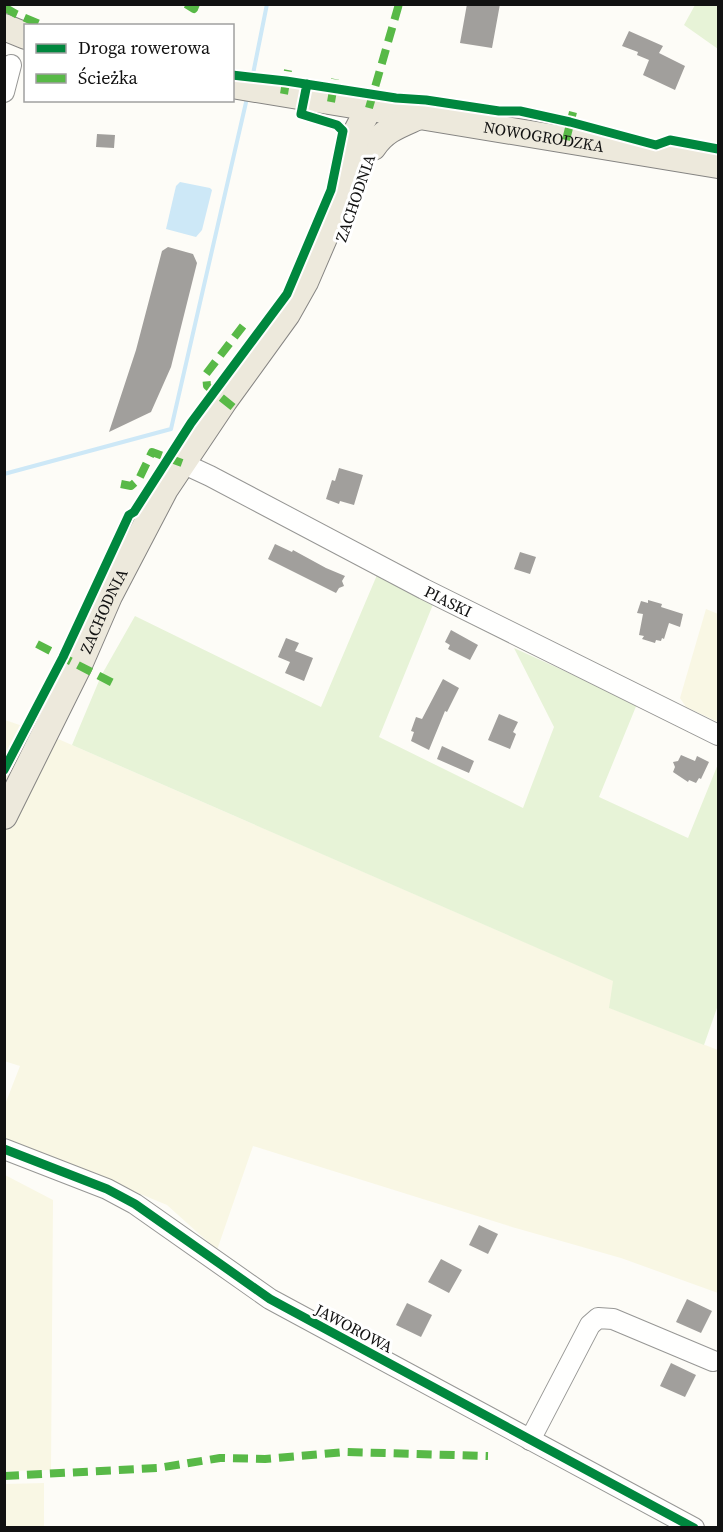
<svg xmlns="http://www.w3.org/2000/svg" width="723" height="1532" font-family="'Source Serif 4',serif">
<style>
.farmland{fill:#f9f7e4}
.green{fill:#e7f3d7}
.water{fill:#cde8f7}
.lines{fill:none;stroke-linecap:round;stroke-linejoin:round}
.stream{stroke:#cde8f7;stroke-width:4}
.building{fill:#a19f9c}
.minor-casing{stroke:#979795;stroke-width:22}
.major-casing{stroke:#858482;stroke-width:28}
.minor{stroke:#fffffe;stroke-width:20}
.major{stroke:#ede9dc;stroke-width:26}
.quiet{stroke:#58b947;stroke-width:8;stroke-dasharray:15 8;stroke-linecap:butt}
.cycleway-casing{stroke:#fff;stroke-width:13}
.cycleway{stroke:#00873e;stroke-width:9}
.labels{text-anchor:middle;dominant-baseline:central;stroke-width:6;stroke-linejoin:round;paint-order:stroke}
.street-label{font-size:16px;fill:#111;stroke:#fff}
</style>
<rect width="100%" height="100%" fill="#fdfcf7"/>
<path class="farmland" d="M 706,609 L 718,614 L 718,722 L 686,707 L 680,698 Z
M 5,720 L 49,735 L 614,981 L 610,1008 L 718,1050 L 718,1293 L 621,1258 L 512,1227 L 253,1146 L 217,1250 L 167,1205 L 5,1138 L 4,1107 L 20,1066 L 4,1061 Z
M 5,1175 L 53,1200 L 51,1470 L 5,1471 Z
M 44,1483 L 44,1527 L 5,1527 L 5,1484 Z"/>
<path class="green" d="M 695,5 L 718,5 L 718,49 L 684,25 Z
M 377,575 L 434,602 L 379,737 L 523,808 L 554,727 L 514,648 L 637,704 L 599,797 L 688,838 L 718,764 L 718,1005 L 704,1045 L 609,1008 L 613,981 L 72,745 L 101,676 L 135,616 L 321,707 Z"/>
<path class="water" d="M 180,182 L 210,188 L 212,190 L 202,230 L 196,237 L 166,229 L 176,186 Z"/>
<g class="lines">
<path class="stream" d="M 252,79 L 267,4
M 4,474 L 171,429 L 247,98"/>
</g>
<path class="building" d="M 467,4 L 500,4 L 492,48 L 460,43 Z
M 629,31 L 663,46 L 659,53 L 685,66 L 675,90 L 643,75 L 649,60 L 637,55 L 638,52 L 622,46 Z
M 97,134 L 115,135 L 114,148 L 96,147 Z
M 168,247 L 193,254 L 197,263 L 171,367 L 151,412 L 109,432 L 136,350 L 162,251 Z
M 339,468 L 363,475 L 354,505 L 340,501 L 339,504 L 326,499 L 332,480 L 335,481 Z
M 275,544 L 292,552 L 293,550 L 326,568 L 345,576 L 342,581 L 344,586 L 339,588 L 336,593 L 268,559 Z
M 520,552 L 536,557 L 530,574 L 514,569 Z
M 648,600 L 662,604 L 661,607 L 683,614 L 680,627 L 669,623 L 664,639 L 662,638 L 661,641 L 656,640 L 655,643 L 642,639 L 644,636 L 639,635 L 643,614 L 637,613 L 641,601 L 648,603 Z
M 451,630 L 478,645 L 470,660 L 448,649 L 450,645 L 445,642 Z
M 286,638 L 299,643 L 295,651 L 313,658 L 304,681 L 285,673 L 290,662 L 278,657 Z
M 443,679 L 459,688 L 447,712 L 445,711 L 429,750 L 411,741 L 414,732 L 411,731 L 416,717 L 422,719 Z
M 499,714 L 518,722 L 513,732 L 516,734 L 510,749 L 488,740 Z
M 442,746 L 474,761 L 469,773 L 437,759 Z
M 681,755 L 695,761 L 697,756 L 709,762 L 701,779 L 699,778 L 696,783 L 689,780 L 688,782 L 673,772 L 675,767 L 673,762 L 678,761 Z
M 479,1225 L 498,1234 L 488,1254 L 469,1245 Z
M 441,1259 L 462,1270 L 449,1293 L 428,1282 Z
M 687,1299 L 712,1311 L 701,1333 L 676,1322 Z
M 407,1303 L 432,1315 L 421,1337 L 396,1325 Z
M 671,1363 L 696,1375 L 685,1397 L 660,1386 Z"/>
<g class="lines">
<g class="minor-casing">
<g id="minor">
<path d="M 4,92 L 11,65"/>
<path id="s1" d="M 182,463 L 210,476 L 424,589 L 718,735"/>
<path d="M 4,1149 L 107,1189 L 135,1204 L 270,1299 L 694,1528"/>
<path d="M 530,1440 L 590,1325 L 598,1318 L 613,1319 L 713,1361"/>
</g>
</g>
<g class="major-casing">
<g id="major">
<path d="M 4,27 L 26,36"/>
<path id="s2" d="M 232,85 L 718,165"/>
<path d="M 373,147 C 384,130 399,125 417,117"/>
<path id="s3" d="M 4,816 L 79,665 L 109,596 L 165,489 L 224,401 L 287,314 L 305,282 L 336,210 L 352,160 L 357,131 L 369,108"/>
</g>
</g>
<use href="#minor" class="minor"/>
<use href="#major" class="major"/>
<path class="quiet" d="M 186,4 L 194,9 L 196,4
M 4,7 L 16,14 L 44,26
M 284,94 L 288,70
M 331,102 L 335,79
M 369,108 L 399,4
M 566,140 L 573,112
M 233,407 L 207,386 L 206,374 L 243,326
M 121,484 L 131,486 L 139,479 L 152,452 L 182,463
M 37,644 L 113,683
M 4,1476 L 158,1468 L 220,1458 L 265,1459 L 346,1452 L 488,1456"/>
<g class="cycleway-casing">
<path id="cycleway" d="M 232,75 L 286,81 L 396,98 L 426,100 L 499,111 L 520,111 L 570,122 L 656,145 L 670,140 L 718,149
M 4,770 L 63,657 L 129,515 L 134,512 L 191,423 L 287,294 L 331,190 L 343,131 L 337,125 L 301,114 L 307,84
M 4,1149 L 107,1189 L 135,1204 L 270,1299 L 694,1528"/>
</g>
<use href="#cycleway" class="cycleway"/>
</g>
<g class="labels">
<g class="street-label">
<text stroke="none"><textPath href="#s2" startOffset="316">NOWOGRODZKA</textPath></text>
<text transform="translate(355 198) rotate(-71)">ZACHODNIA</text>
<text stroke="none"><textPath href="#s1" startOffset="300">PIASKI</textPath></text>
<text stroke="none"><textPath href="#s3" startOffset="228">ZACHODNIA</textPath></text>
<text transform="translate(354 1328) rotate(28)">JAWOROWA</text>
</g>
</g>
<rect width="723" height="1532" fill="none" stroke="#111111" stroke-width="12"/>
<rect x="24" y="24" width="210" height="78" fill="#ffffff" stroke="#a0a0a0" stroke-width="1.5"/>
<rect x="36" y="44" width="30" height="9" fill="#00873e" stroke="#a0a0a0" stroke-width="1.5"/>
<text x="78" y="54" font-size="18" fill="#111111">Droga rowerowa</text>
<rect x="36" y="74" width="30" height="9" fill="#58b947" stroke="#a0a0a0" stroke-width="1.5"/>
<text x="78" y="84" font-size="18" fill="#111111">Ścieżka</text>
</svg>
